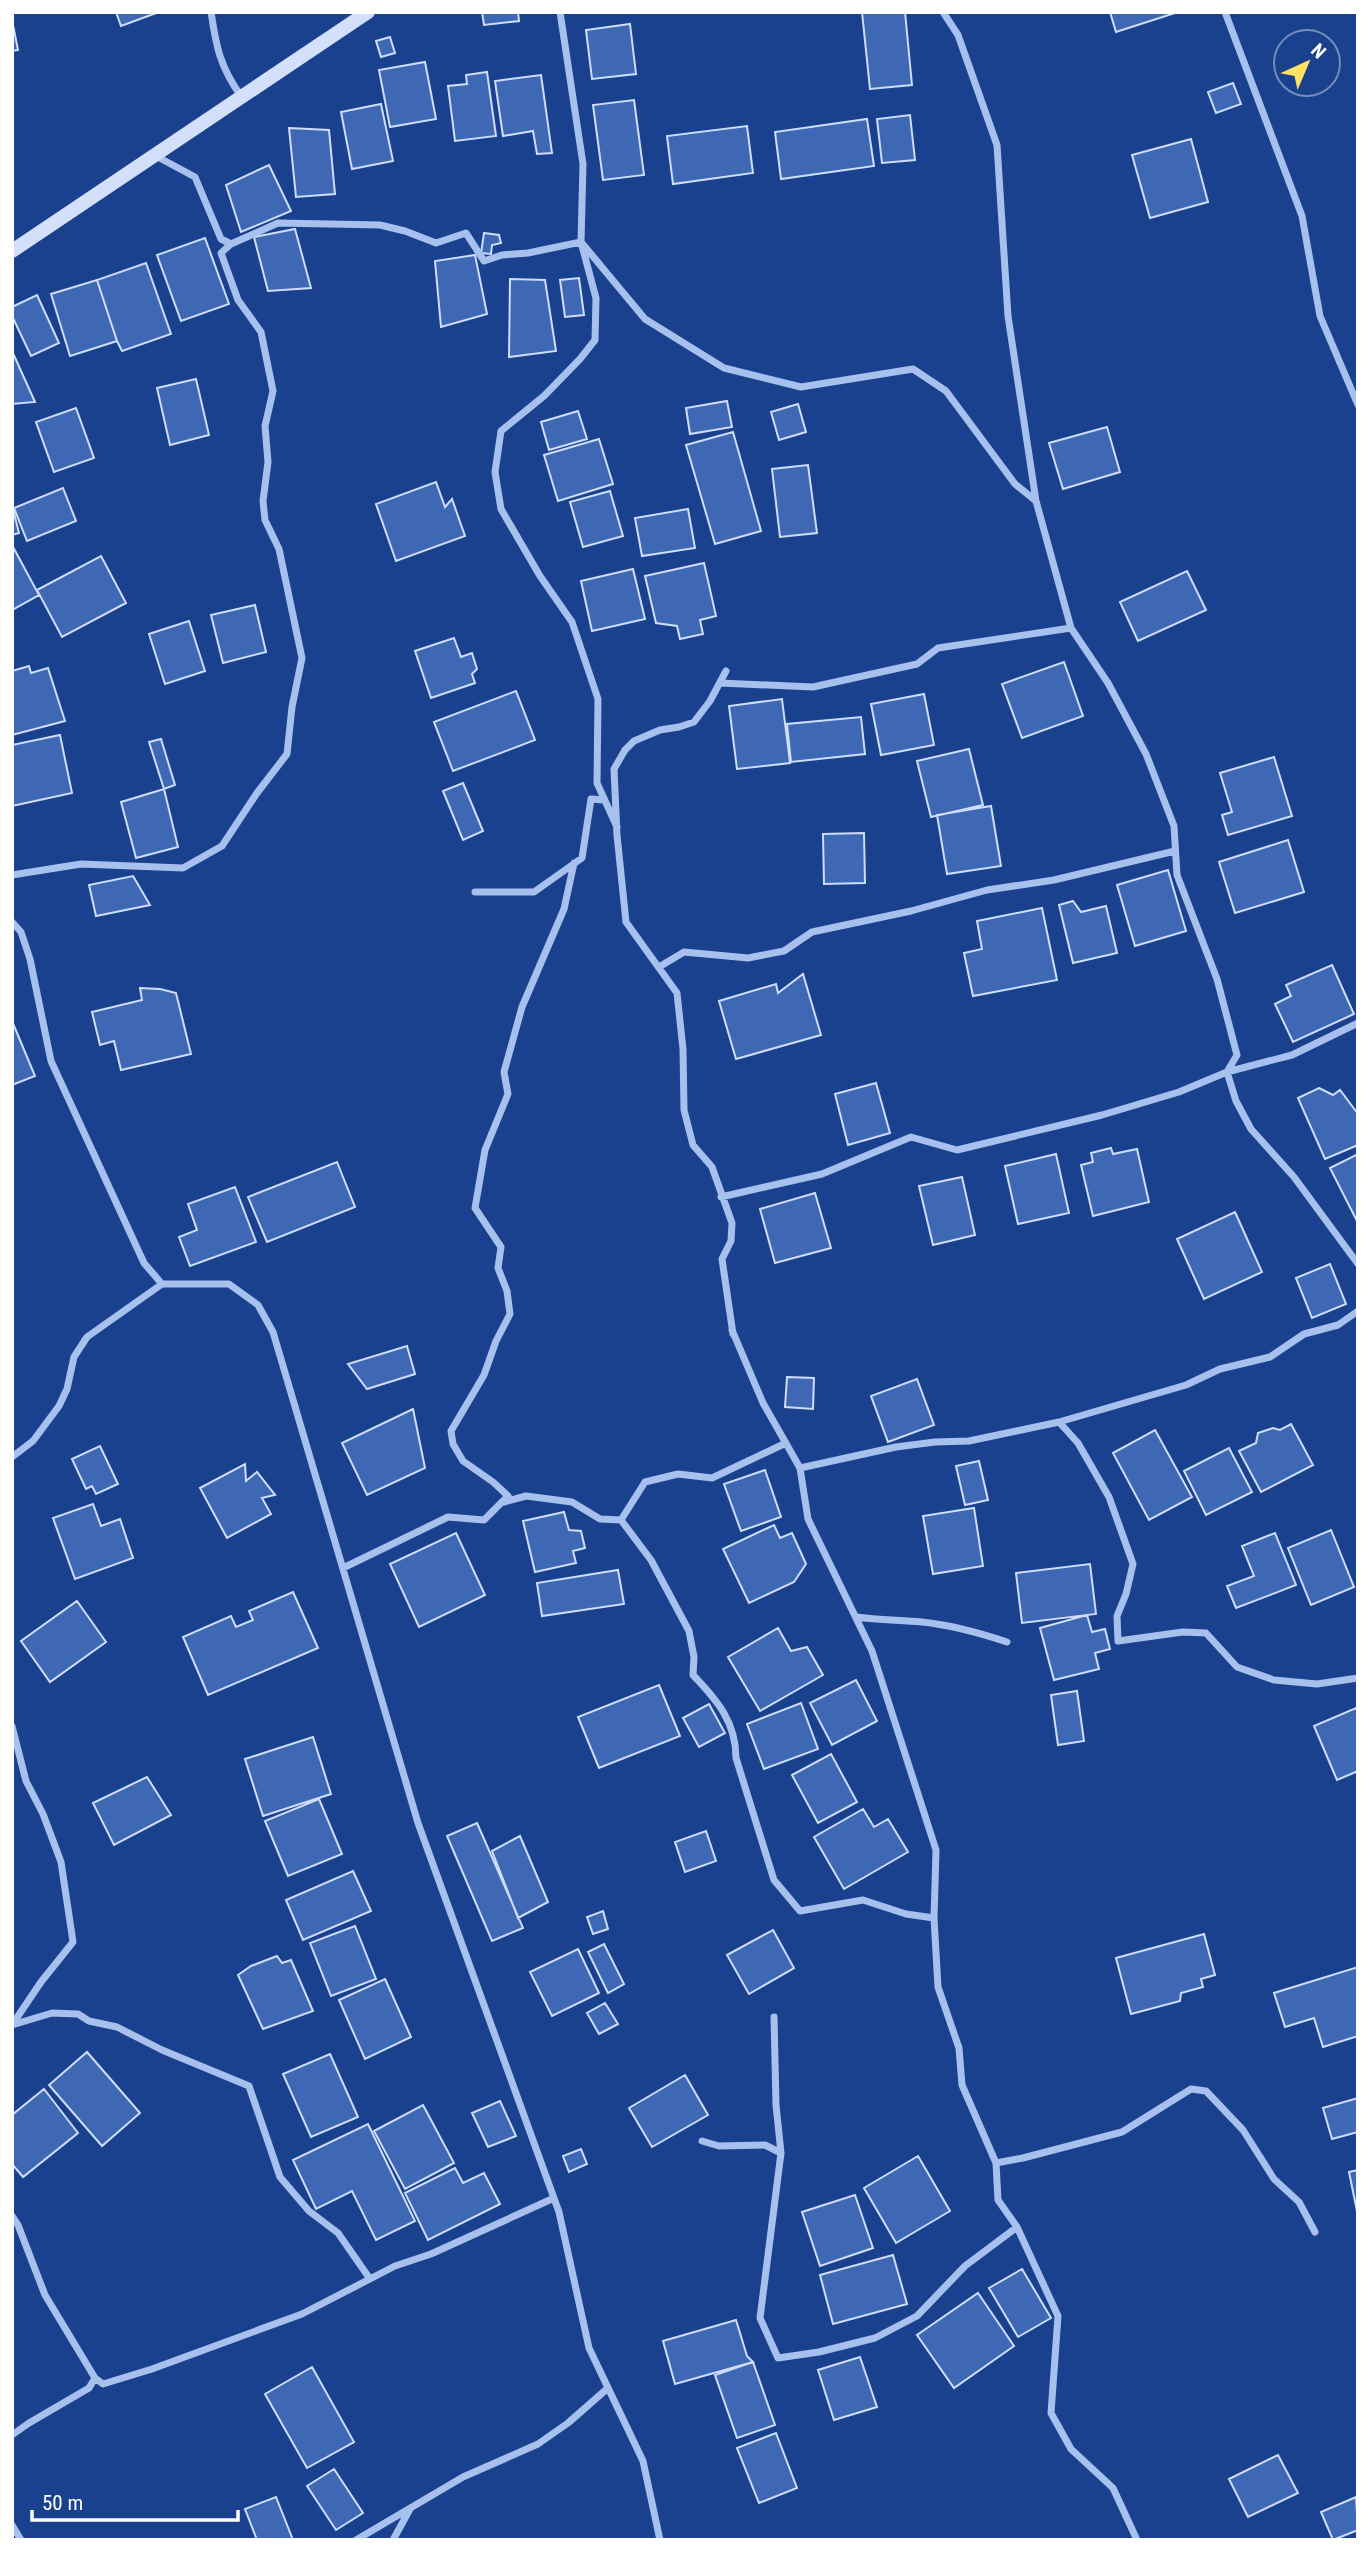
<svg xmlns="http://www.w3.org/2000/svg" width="1370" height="2552" font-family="'Roboto Condensed',sans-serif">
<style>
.building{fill:#3e67b4;stroke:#cdddfa;stroke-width:2}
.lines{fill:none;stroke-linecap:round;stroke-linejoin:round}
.street{stroke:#a7c0ee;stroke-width:7}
.secondary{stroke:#d4e0fa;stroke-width:14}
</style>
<rect width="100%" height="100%" fill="#1a418e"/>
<path class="building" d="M 116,12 L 159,12 L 121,26 Z
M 482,12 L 518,12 L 519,21 L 484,25 Z
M 862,12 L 905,12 L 912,85 L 870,89 Z
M 1110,12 L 1175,12 L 1175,13 L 1116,32 Z
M 12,20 L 18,50 L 12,51 Z
M 630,24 L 636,74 L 592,79 L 586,30 Z
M 390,37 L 395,53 L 381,57 L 376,41 Z
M 425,62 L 436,119 L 390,127 L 379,70 Z
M 487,72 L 496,136 L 455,141 L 448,86 L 467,84 L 466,75 Z
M 541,75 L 552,153 L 537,154 L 533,131 L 503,136 L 495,81 Z
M 1233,83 L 1241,104 L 1216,113 L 1208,92 Z
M 634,100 L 644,175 L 603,180 L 593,105 Z
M 381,104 L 393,161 L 352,169 L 341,112 Z
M 910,115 L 915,160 L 882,163 L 877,119 Z
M 867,119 L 874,166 L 781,179 L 775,132 Z
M 747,126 L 753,173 L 673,184 L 667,136 Z
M 289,128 L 329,130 L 335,194 L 296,197 Z
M 1191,139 L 1208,202 L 1150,218 L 1132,155 Z
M 269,165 L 291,211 L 241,232 L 226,185 Z
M 295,229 L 311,288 L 268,291 L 254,237 Z
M 484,233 L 499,235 L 501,243 L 492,245 L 491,254 L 481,253 Z
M 205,238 L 229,304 L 181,321 L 157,255 Z
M 475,255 L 487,314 L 441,327 L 435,261 Z
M 146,263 L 171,334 L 122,351 L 117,341 L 97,280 Z
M 579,278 L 584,315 L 565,317 L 560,280 Z
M 510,279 L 545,280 L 556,351 L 509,357 Z
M 97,280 L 117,341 L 70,356 L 51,294 Z
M 37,295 L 59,343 L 31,356 L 12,316 L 12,307 Z
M 12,351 L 35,402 L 12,404 Z
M 196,379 L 209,435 L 170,445 L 157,388 Z
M 727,401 L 732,427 L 690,434 L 686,408 Z
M 798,404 L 806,432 L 779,440 L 771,412 Z
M 76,408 L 94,458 L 54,472 L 36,422 Z
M 578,411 L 587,439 L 549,450 L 541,422 Z
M 1107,427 L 1120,472 L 1063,489 L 1049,443 Z
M 733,432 L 761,531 L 715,544 L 686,445 Z
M 599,439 L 613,484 L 558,501 L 544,455 Z
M 808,465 L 817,533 L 780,537 L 772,469 Z
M 436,482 L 445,507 L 452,499 L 465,536 L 396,561 L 376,504 Z
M 63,488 L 76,521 L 27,541 L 14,508 Z
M 610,491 L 623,536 L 583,547 L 570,502 Z
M 12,505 L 19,533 L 12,535 Z
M 688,509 L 695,548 L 642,556 L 635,518 Z
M 12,545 L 39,595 L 12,610 Z
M 101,556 L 126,603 L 62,637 L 37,590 Z
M 704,563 L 716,616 L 700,620 L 703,634 L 680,639 L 677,626 L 656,623 L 645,576 Z
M 633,569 L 645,619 L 592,631 L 581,581 Z
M 1187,571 L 1206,610 L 1138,641 L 1120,602 Z
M 255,605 L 266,652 L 223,663 L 211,615 Z
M 189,621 L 205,671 L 165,684 L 149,634 Z
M 454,638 L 461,657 L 472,653 L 477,669 L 472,674 L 475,683 L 431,698 L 415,651 Z
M 1064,662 L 1083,716 L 1022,738 L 1002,684 Z
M 29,666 L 31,673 L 48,668 L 65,721 L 12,735 L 12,671 Z
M 516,691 L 535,740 L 453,771 L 434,722 Z
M 924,694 L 934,745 L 881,755 L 871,704 Z
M 782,699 L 790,763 L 737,769 L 729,706 Z
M 861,717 L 865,754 L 791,762 L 787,724 Z
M 60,735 L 72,793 L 12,806 L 12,745 Z
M 161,739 L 175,785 L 164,789 L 149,742 Z
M 969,749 L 983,805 L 931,817 L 917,761 Z
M 1274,757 L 1292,816 L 1228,835 L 1222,815 L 1232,812 L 1220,773 Z
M 463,783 L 483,831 L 463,840 L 443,791 Z
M 164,789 L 178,847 L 136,858 L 121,802 Z
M 991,806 L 1001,866 L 947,874 L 937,815 Z
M 864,833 L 865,883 L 824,884 L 823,834 Z
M 1288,840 L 1304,892 L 1235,913 L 1219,862 Z
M 1168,870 L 1186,931 L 1135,946 L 1117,885 Z
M 133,876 L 150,905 L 96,916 L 89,885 Z
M 1073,901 L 1081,912 L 1106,906 L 1117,953 L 1073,963 L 1059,905 Z
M 1042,908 L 1057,980 L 973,996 L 964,953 L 982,949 L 977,921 Z
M 1332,965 L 1354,1014 L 1293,1042 L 1275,1004 L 1291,996 L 1286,985 Z
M 803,974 L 821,1035 L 736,1059 L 719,1001 L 776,984 L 778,993 Z
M 140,988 L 160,989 L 176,993 L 191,1054 L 121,1070 L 114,1041 L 100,1045 L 92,1012 L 142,1000 Z
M 12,1021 L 35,1076 L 12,1085 Z
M 876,1083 L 890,1133 L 848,1145 L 835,1094 Z
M 1319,1088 L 1333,1095 L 1340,1090 L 1358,1114 L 1358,1145 L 1325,1159 L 1298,1098 Z
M 1111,1148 L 1113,1154 L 1137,1149 L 1149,1202 L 1093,1216 L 1081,1165 L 1093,1162 L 1091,1153 Z
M 1056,1154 L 1069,1213 L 1018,1224 L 1005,1166 Z
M 1358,1154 L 1358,1223 L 1330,1168 Z
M 337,1162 L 355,1207 L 267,1242 L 248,1197 Z
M 962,1177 L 975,1235 L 933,1245 L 919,1186 Z
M 235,1187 L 256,1242 L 190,1266 L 179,1237 L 197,1230 L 188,1204 Z
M 815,1193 L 831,1248 L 775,1263 L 760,1209 Z
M 1235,1212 L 1262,1272 L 1204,1299 L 1177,1239 Z
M 1330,1264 L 1346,1304 L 1312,1318 L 1296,1278 Z
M 407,1346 L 415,1374 L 367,1389 L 348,1364 Z
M 787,1377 L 814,1378 L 813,1409 L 785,1407 Z
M 917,1379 L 934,1425 L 888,1442 L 871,1396 Z
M 413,1409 L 425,1468 L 367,1495 L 342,1443 Z
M 1291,1424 L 1313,1465 L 1261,1492 L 1239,1451 L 1256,1443 L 1258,1433 L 1273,1428 L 1280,1430 Z
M 1155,1430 L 1192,1497 L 1149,1520 L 1113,1453 Z
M 100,1446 L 118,1484 L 96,1494 L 92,1486 L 86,1489 L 72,1459 Z
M 1229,1448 L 1252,1492 L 1206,1515 L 1184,1471 Z
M 979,1461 L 988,1500 L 965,1505 L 956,1466 Z
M 245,1464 L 246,1481 L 257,1472 L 275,1495 L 262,1498 L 271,1514 L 227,1538 L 200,1488 Z
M 765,1470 L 781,1517 L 741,1531 L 724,1484 Z
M 93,1504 L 101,1526 L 120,1519 L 133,1558 L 75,1579 L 53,1518 Z
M 974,1508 L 983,1566 L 933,1574 L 923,1516 Z
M 564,1512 L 569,1530 L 581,1531 L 585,1548 L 573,1551 L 576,1563 L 535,1572 L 523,1521 Z
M 774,1525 L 780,1538 L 792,1533 L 806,1564 L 794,1582 L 749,1603 L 723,1549 Z
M 1331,1530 L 1354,1587 L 1311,1605 L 1288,1548 Z
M 456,1533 L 485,1595 L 419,1627 L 390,1564 Z
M 1275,1533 L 1296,1585 L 1236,1608 L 1227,1586 L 1254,1576 L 1242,1546 Z
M 1090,1564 L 1096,1614 L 1022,1623 L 1016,1573 Z
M 618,1570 L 624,1604 L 542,1616 L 537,1583 Z
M 293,1592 L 318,1648 L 208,1695 L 183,1637 L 231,1616 L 236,1627 L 253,1620 L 249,1611 Z
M 77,1601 L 106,1642 L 50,1682 L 21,1641 Z
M 1087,1615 L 1092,1632 L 1105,1629 L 1110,1649 L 1095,1653 L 1099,1669 L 1054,1680 L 1040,1628 Z
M 778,1628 L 791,1651 L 807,1647 L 823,1675 L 760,1711 L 728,1657 Z
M 856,1680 L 877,1721 L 832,1745 L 810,1703 Z
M 659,1685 L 680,1736 L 599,1768 L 578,1717 Z
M 1077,1691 L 1084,1741 L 1058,1745 L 1051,1695 Z
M 801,1703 L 818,1749 L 764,1769 L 747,1724 Z
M 709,1704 L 725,1733 L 699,1747 L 683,1718 Z
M 1356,1708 L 1358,1713 L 1358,1771 L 1337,1780 L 1314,1726 Z
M 313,1737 L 331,1794 L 263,1816 L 245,1759 Z
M 831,1754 L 857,1802 L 818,1823 L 792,1775 Z
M 147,1777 L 171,1815 L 114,1845 L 93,1803 Z
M 319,1799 L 342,1854 L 288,1876 L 265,1821 Z
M 863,1809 L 874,1827 L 888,1819 L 908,1852 L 844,1889 L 814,1837 Z
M 477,1823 L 523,1928 L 492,1941 L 447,1836 Z
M 706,1831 L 716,1861 L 685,1872 L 675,1842 Z
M 520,1836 L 548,1902 L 518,1918 L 492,1851 Z
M 353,1871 L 371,1911 L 303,1940 L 286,1900 Z
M 603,1911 L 608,1929 L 593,1934 L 587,1917 Z
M 355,1926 L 376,1979 L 331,1996 L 310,1943 Z
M 773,1930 L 794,1968 L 749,1994 L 727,1955 Z
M 1204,1934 L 1215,1975 L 1201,1979 L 1203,1987 L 1181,1993 L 1180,2001 L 1131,2014 L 1116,1958 Z
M 604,1944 L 624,1984 L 608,1993 L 588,1952 Z
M 578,1949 L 599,1993 L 552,2016 L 530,1972 Z
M 277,1956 L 282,1963 L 291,1960 L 313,2011 L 263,2029 L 238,1975 L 251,1966 Z
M 1358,1967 L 1358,2036 L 1323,2047 L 1314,2018 L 1285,2027 L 1274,1993 Z
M 385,1979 L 411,2037 L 365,2059 L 339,2000 Z
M 605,2003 L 618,2024 L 599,2034 L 587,2013 Z
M 87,2052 L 140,2113 L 102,2146 L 49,2085 Z
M 330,2054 L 358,2117 L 311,2137 L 283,2074 Z
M 685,2075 L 708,2115 L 652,2147 L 629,2108 Z
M 44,2089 L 78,2133 L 23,2177 L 12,2164 L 12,2115 Z
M 1358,2098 L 1358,2132 L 1332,2139 L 1323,2108 Z
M 500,2101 L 516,2136 L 488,2147 L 472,2113 Z
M 423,2105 L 454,2163 L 405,2189 L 374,2131 Z
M 368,2124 L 415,2221 L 376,2240 L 352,2191 L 316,2209 L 293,2160 Z
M 581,2149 L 587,2164 L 569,2172 L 563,2156 Z
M 918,2156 L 950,2211 L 896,2243 L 864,2188 Z
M 455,2168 L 463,2183 L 484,2173 L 500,2204 L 428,2240 L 405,2193 Z
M 1358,2170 L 1358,2216 L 1349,2172 Z
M 855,2195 L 873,2248 L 820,2266 L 802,2212 Z
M 893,2255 L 907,2304 L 833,2324 L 820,2275 Z
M 1022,2269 L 1051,2318 L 1018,2337 L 989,2288 Z
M 978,2293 L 1014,2346 L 954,2388 L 917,2335 Z
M 736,2320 L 747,2356 L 753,2362 L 675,2384 L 663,2341 Z
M 860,2357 L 877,2407 L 834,2420 L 818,2370 Z
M 753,2362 L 775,2425 L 737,2438 L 715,2375 Z
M 312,2367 L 354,2442 L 307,2468 L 265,2394 Z
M 776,2433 L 797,2488 L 759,2503 L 737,2448 Z
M 1278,2455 L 1298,2493 L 1248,2517 L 1229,2479 Z
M 334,2469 L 363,2513 L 336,2530 L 307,2486 Z
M 276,2497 L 293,2540 L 257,2540 L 245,2509 Z
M 1356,2497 L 1358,2530 L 1333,2540 L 1321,2512 Z"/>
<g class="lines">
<path class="street" d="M 211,12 C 216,46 220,67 241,96
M 560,12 L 583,164 L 581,242 L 596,298 L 595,340 L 580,359 L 544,396 L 501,431 L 495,472 L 501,509 L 540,576 L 572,622 L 598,699 L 597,783 L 617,827
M 943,12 L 958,35 L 997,145 L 1008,316 L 1036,501
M 1225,12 L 1302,216 L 1320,316 L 1358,405
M 154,155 L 195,177 L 221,239 L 231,244 L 278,223 L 380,225 L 405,231 L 436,243 L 466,233 L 484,261 L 502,255 L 528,253 L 581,242 L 645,319 L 724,368 L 801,387 L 913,369 L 946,391 L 1015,484 L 1036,501 L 1071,628 L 1108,683 L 1146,754 L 1174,826 L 1177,875 L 1217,979 L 1237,1055 L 1227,1072 L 1179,1092 L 1102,1115 L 957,1150 L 911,1137 L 822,1174 L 721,1197
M 726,671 L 710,701 L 694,722 L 679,727 L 660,730 L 634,741 L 625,750 L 614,769 L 617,835 L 626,922 L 677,993 L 683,1049 L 684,1110 L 693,1145 L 712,1167 L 732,1223 L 731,1241 L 722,1259 L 733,1334
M 720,683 L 813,687 L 917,664 L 938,648 L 1071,628
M 12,875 L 81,864 L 183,868 L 222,846 L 257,793 L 287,754 L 292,707 L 302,658 L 279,549 L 265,520 L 263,501 L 268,462 L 265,426 L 273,391 L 261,332 L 238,300 L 221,253 L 231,244
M 475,892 L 534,892 L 582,858 L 591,799 L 604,800
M 12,922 L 21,932 L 30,959 L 51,1061 L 144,1263 L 162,1284 L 229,1284 L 258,1305 L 273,1332 L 418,1823 L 559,2212 L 589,2348 L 643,2461 L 660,2540
M 659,967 L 684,952 L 748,958 L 784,951 L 812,932 L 911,911 L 987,890 L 1054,880 L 1175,851
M 1358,1023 L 1292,1055 L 1227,1072 L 1236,1101 L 1251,1129 L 1294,1177 L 1358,1264
M 732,1330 L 763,1403 L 800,1468 L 896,1447 L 935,1442 L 969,1441 L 1059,1422 L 1078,1443 L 1109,1497 L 1133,1564 L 1126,1594 L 1117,1616 L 1118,1641 L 1183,1632 L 1206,1633 L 1237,1667 L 1274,1680 L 1317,1684 L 1358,1678
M 1059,1422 L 1186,1385 L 1220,1369 L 1270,1357 L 1304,1334 L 1338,1325 L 1358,1311
M 12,1457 L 33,1441 L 59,1406 L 67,1389 L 74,1357 L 87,1337 L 162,1284
M 800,1468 L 808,1519 L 872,1651 L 936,1850 L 934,1918 L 938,1987 L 959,2048 L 962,2085 L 996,2163 L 998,2200 L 1017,2227 L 1058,2316 L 1051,2413 L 1071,2449 L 1113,2488 L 1137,2540
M 504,1502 L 526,1496 L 572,1502 L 600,1519 L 621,1520 L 651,1560 L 689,1631 L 694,1657 L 693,1675 C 717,1700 736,1722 736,1758 L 774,1880 L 800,1911 L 863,1900 L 906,1914 L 934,1918
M 621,1520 L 645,1482 L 678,1474 L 712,1478 L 786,1443
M 343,1568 L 448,1517 L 484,1520 L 508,1496 L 493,1482 L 463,1461 L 453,1444 L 451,1431 L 484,1375 L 496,1341 L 510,1314 L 507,1291 L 498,1268 L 501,1247 L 475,1208 L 485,1150 L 508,1094 L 504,1072 L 522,1007 L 564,909 L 574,863
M 856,1617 C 878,1620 900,1620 922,1622 C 951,1625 980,1633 1007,1642
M 12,1726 L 26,1781 L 43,1814 L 61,1862 L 73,1942 L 41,1982 L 12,2025
M 774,2017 L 776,2105 L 781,2153 L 760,2318 L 778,2358 L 819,2352 L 875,2338 L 917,2316 L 965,2266 L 1017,2227
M 12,2025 L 52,2013 L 78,2014 L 89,2021 L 117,2027 L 162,2050 L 249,2086 L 280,2177 L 309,2211 L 338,2233 L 370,2279
M 702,2141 L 719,2146 L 765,2145 L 781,2153
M 996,2163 L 1023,2158 L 1122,2132 L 1191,2089 L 1206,2091 L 1243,2130 L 1274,2179 L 1299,2202 L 1315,2232
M 12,2216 L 18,2225 L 45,2295 L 95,2378 L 89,2388 L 29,2423 L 12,2435
M 95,2378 L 103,2384 L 152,2369 L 302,2314 L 395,2266 L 431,2254 L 554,2198
M 12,2525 L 21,2540
M 356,2540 L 463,2477 L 538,2444 L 568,2423 L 608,2388
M 393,2540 L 410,2509"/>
<path class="secondary" d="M 12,251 L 368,12"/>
</g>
<rect width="1370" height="2552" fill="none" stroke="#ffffff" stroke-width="28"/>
<g transform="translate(1307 63) rotate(44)"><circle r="33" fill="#1a418e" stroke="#768dbb" stroke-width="2"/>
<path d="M0-5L12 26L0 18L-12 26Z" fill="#ffe264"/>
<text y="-10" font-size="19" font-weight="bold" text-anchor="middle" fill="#ffffff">N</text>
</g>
<path d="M32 2510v10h206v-10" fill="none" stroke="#ffffff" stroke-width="3.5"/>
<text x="42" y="2510" font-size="21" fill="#ffffff" stroke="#1a418e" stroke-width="5" paint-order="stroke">50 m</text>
</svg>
